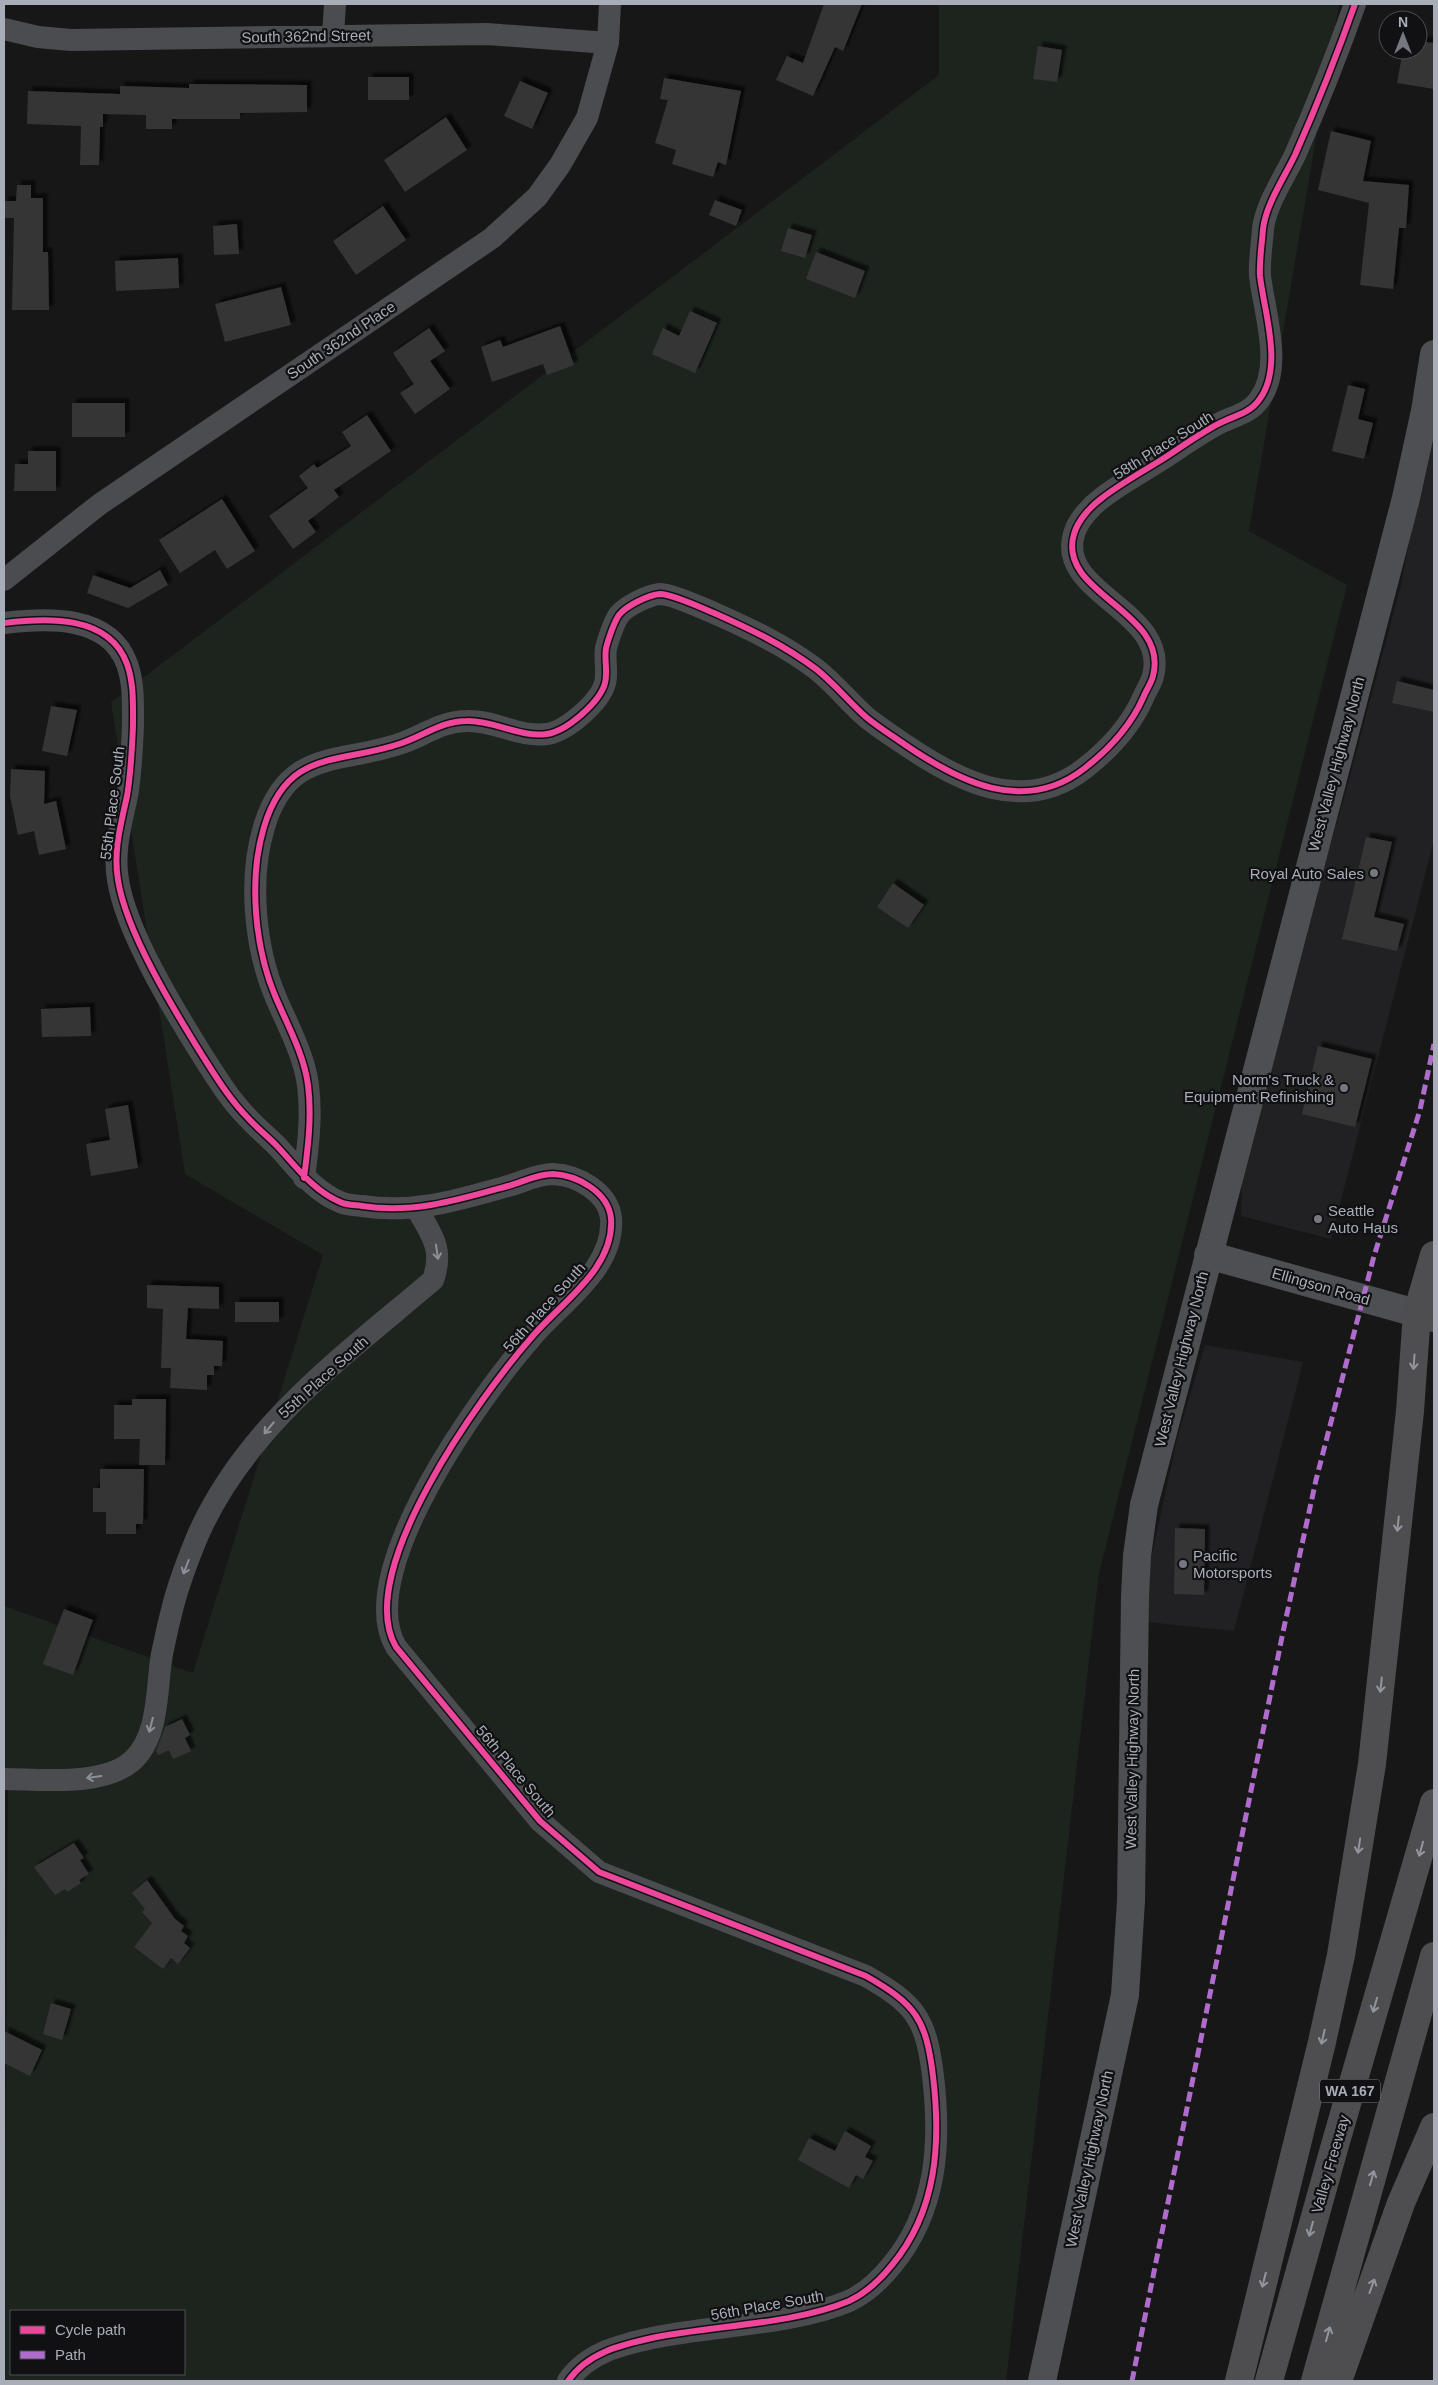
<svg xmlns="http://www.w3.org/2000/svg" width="1438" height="2385" font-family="Helvetica,sans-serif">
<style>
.built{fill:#212123}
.green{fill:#1d241e;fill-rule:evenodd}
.building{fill:#353536;filter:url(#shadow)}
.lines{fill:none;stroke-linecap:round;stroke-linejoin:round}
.minor{stroke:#4b4c50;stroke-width:22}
.major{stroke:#4d4f52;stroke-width:28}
.highway{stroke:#4e4e51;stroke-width:28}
.quiet{stroke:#b06ccc;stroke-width:5;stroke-dasharray:10 5;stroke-linecap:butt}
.cycleway-casing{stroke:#111113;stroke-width:9}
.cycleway{stroke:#ed469a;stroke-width:6}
.oneway{stroke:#8c9099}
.oneway2{stroke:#92959e}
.poi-dot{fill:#757880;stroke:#111113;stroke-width:2}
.labels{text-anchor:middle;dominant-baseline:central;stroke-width:4.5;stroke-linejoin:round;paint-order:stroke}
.shield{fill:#111113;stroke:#7b7e86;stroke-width:1}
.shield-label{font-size:14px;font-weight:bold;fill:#a8adb8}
.street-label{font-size:15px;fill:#a8adb8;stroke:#111113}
.poi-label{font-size:15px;fill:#a8adb8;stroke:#111113;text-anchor:end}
</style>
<defs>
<filter id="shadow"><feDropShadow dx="4.5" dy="-4.5" stdDeviation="1" flood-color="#0009"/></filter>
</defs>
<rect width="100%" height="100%" fill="#171717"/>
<path class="built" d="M 1434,412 L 1434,840 L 1331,1239 L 1241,1216 L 1242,1180 L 1287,995 L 1345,794 L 1401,585 Z
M 1205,1345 L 1303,1362 L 1234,1631 L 1147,1622 L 1150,1563 L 1178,1435 Z"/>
<path class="green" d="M 939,4 L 1339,4 L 1249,531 L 1347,585 L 1099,1573 L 1006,2381 L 4,2381 L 8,1779 L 4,1779 L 4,1606 L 193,1673 L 323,1255 L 185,1174 L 111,702 L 939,75 ZM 11,2311 L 184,2311 L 184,2374 L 11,2374 Z"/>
<path class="building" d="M 824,4 L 862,4 L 843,51 L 835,47 L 813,96 L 776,80 L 787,56 L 803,63 Z
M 1418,41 L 1434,43 L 1434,89 L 1397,83 L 1403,50 L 1418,50 Z
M 1038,46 L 1062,50 L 1057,82 L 1033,79 Z
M 368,77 L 409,77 L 409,100 L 368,100 Z
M 664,78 L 741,91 L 726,165 L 718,162 L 713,177 L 672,164 L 676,150 L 655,143 L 668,100 L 660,99 Z
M 520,81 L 548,93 L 532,129 L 504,116 Z
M 189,84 L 307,85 L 307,112 L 240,113 L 240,119 L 172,119 L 172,129 L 146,129 L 146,115 L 103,114 L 103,127 L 100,127 L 99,165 L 80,165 L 81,126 L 27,124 L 28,91 L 120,94 L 120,86 L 189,88 Z
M 446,117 L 467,150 L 405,192 L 384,160 Z
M 1331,131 L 1371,141 L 1363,181 L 1409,185 L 1406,228 L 1399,228 L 1393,289 L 1360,285 L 1369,203 L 1318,190 Z
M 17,185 L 31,185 L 31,198 L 43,198 L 43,252 L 48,252 L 49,310 L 12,310 L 14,218 L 4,218 L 4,201 L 16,201 Z
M 715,200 L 742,210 L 736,226 L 709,215 Z
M 383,206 L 406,240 L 356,275 L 333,241 Z
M 237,224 L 239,254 L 214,255 L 213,226 Z
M 788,228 L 812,235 L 805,258 L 781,251 Z
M 816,252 L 865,271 L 855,298 L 806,279 Z
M 178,258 L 179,288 L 116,291 L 115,261 Z
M 281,287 L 291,325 L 225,342 L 215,304 Z
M 690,311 L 717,323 L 695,373 L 652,354 L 663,328 L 679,336 Z
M 560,326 L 574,365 L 547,375 L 543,364 L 492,382 L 481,347 L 500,340 L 503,347 Z
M 429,328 L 445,351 L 430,361 L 450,389 L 415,414 L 400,393 L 414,384 L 393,353 Z
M 1348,385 L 1365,389 L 1358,419 L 1373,423 L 1364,459 L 1332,451 Z
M 72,403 L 125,403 L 125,437 L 72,437 Z
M 367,415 L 391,451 L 334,490 L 339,497 L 308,521 L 316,532 L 293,549 L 269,516 L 308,488 L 299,476 L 314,464 L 317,468 L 351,446 L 342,432 Z
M 28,451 L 56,451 L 56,491 L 14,491 L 15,464 L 28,464 Z
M 222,499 L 255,551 L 227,569 L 215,550 L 180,573 L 159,540 Z
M 160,570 L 168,585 L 128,608 L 87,593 L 93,575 L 130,588 Z
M 1397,681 L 1434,690 L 1434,712 L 1392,703 Z
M 51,706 L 77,710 L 67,756 L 42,751 Z
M 11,769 L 45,771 L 44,804 L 56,801 L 66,849 L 39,855 L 34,831 L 18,835 L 10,796 Z
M 1366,837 L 1392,842 L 1374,917 L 1404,924 L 1397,951 L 1342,939 Z
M 893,883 L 924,905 L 908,928 L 877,907 Z
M 90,1007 L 91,1036 L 42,1037 L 41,1009 Z
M 1318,1046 L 1372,1059 L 1355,1127 L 1302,1114 Z
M 128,1105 L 138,1168 L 91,1176 L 86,1144 L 110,1140 L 105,1109 Z
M 147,1285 L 219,1287 L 219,1309 L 188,1308 L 186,1339 L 223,1341 L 222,1366 L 214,1366 L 214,1375 L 207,1375 L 207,1390 L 170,1388 L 171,1368 L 161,1368 L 163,1309 L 147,1308 Z
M 235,1302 L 279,1302 L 279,1322 L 235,1322 Z
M 132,1399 L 166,1399 L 165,1465 L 139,1465 L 140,1439 L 114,1439 L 114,1405 L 132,1405 Z
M 100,1469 L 144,1469 L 143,1524 L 136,1524 L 136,1534 L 106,1534 L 106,1512 L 93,1512 L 93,1488 L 100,1488 Z
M 1175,1528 L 1205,1529 L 1204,1595 L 1174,1594 Z
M 64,1609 L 93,1620 L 73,1675 L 43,1664 Z
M 182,1719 L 190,1735 L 185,1738 L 191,1751 L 173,1759 L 169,1750 L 158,1755 L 156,1751 L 165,1727 Z
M 74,1843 L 84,1858 L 80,1860 L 89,1874 L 79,1880 L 81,1883 L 67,1892 L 65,1889 L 55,1895 L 34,1867 Z
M 147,1880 L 175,1919 L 184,1926 L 181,1931 L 188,1936 L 184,1943 L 190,1948 L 178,1964 L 171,1958 L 163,1969 L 134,1947 L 152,1923 L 142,1912 L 145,1909 L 132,1893 Z
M 51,2003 L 71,2009 L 62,2040 L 43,2034 Z
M 4,2031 L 42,2050 L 30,2076 L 4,2063 Z
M 845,2131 L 871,2146 L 865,2157 L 873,2161 L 863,2179 L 856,2175 L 849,2188 L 798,2160 L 809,2138 L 835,2151 Z"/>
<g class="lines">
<path class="minor" d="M 4,29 L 38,37 L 71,40 L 487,34 L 608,43
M 333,35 L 335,4
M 4,580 L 100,504 L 492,238 L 537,197 L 560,165 L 587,118 L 608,43 L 610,4
M 4,623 C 45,618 109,614 127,664 C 134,683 133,706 133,726 C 132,749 131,773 127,796 C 121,824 113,851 118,880 C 126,932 174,1010 202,1055 C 216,1077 230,1100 248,1118 C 257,1128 267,1136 276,1145 C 296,1166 312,1190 340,1202 C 346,1205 355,1205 362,1206 C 414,1214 458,1200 508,1186 C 523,1182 537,1174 553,1174 C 577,1175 608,1192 611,1218 C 615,1269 560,1303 531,1338 C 482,1394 352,1572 396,1647 L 540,1821 L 599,1872 L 866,1976 C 915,2004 926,2018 933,2076 C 941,2143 937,2211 892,2265 C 880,2280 866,2293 849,2301 C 792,2325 713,2325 652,2338 C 620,2345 587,2353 568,2381
M 304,1178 C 308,1147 312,1116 308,1085 C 304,1055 288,1026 276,998 C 255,949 248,880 264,827 C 288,747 340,765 402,743 C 425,735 442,721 467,721 C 494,720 520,738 547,734 C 567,731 600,702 605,683 C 608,672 604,659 606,648 C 608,640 614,622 619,615 C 626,606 648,595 660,594 C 672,594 702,608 714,613 C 750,629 784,645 816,669 C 834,683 849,702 866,717 C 878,727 891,735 904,744 C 958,781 1024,816 1085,768 C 1108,750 1131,725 1143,698 C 1146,690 1151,684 1153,676 C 1170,611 1056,594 1074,534 C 1078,520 1091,506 1102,498 C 1120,484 1142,472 1161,460 C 1180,448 1200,433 1220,423 C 1234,416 1250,413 1259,400 C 1284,367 1264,312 1260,276 C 1259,261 1262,244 1263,229 C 1266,204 1284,178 1295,155 C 1317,105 1337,55 1355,4
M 4,1779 C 40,1779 103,1787 132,1761 C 160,1736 156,1688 162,1654 C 165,1640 168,1625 172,1610 C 178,1585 188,1559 198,1535 C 246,1426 345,1355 433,1280 C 444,1249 432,1235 417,1209"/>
<path class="major" d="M 1208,1255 L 1434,1318
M 1042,2381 L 1125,1995 L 1131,1901 L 1135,1596 L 1137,1556 L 1144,1505 L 1406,498 L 1425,411 L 1434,354"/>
<path class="highway" d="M 1239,2381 L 1322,2042 L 1341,1955 L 1372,1764 L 1410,1411 L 1417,1313 L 1434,1255
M 1269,2381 L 1335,2145 L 1434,1803
M 1315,2381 L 1434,1956
M 1338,2381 L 1401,2203 L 1434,2127"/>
<path class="quiet" d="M 1132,2381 L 1283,1632 L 1316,1480 L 1374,1256 L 1420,1110 L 1434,1044"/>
<g class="cycleway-casing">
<path id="cycleway" d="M 4,623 C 45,618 109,614 127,664 C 134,683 133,706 133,726 C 132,749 131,773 127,796 C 121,824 113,851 118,880 C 126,932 174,1010 202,1055 C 216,1077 230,1100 248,1118 C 257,1128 267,1136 276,1145 C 296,1166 312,1190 340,1202 C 346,1205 355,1205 362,1206 C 414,1214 458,1200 508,1186 C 523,1182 537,1174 553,1174 C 577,1175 608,1192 611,1218 C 615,1269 560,1303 531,1338 C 482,1394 352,1572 396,1647 L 540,1821 L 599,1872 L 866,1976 C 915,2004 926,2018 933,2076 C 941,2143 937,2211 892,2265 C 880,2280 866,2293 849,2301 C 792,2325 713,2325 652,2338 C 620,2345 587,2353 568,2381
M 304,1178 C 308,1147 312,1116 308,1085 C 304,1055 288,1026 276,998 C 255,949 248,880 264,827 C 288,747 340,765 402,743 C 425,735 442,721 467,721 C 494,720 520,738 547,734 C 567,731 600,702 605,683 C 608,672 604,659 606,648 C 608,640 614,622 619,615 C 626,606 648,595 660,594 C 672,594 702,608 714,613 C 750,629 784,645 816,669 C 834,683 849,702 866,717 C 878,727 891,735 904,744 C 958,781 1024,816 1085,768 C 1108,750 1131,725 1143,698 C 1146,690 1151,684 1153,676 C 1170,611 1056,594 1074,534 C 1078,520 1091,506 1102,498 C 1120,484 1142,472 1161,460 C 1180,448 1200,433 1220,423 C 1234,416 1250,413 1259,400 C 1284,367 1264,312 1260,276 C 1259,261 1262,244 1263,229 C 1266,204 1284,178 1295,155 C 1317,105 1337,55 1355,4"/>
</g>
<use href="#cycleway" class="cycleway"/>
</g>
<defs><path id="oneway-shaft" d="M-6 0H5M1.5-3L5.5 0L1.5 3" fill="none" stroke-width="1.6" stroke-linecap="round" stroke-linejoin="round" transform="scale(1.25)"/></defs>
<g class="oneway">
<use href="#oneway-shaft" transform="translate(437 1252) rotate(82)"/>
<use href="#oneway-shaft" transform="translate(269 1428) rotate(130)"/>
<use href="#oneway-shaft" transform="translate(186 1567) rotate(111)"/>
<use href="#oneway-shaft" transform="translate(151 1725) rotate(104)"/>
<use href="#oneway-shaft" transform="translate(94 1777) rotate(172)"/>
</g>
<g class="oneway2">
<use href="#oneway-shaft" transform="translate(1414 1362) rotate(94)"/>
<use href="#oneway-shaft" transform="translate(1398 1524) rotate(96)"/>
<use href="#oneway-shaft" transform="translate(1381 1685) rotate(96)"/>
<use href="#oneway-shaft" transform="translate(1359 1846) rotate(99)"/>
<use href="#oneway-shaft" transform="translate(1421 1849) rotate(106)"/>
<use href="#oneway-shaft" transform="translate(1375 2005) rotate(106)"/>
<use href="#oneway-shaft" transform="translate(1323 2037) rotate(103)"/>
<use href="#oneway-shaft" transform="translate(1372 2178) rotate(-74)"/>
<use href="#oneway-shaft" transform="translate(1311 2229) rotate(105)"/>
<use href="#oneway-shaft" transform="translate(1264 2280) rotate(104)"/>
<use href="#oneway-shaft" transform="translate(1372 2286) rotate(-70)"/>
<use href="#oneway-shaft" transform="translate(1328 2334) rotate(-74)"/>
</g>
<g class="poi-dot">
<circle cx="1374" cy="873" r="5"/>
<circle cx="1344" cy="1088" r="5"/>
<circle cx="1318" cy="1219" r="5"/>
<circle cx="1183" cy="1564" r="5"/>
</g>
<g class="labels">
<rect class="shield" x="1320" y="2079.5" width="60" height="23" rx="4"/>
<g class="shield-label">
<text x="1350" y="2091">WA 167</text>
</g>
<g class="street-label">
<text transform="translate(306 36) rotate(-1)">South 362nd Street</text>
<text transform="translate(341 340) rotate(-34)">South 362nd Place</text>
<text transform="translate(1163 445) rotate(-32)">58th Place South</text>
<text transform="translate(1336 764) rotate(-75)">West Valley Highway North</text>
<text transform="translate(112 803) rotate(-83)">55th Place South</text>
<text transform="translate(1321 1286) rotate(16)">Ellingson Road</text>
<text transform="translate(544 1307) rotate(-48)">56th Place South</text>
<text transform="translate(1181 1359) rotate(-76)">West Valley Highway North</text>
<text transform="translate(323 1377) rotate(-42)">55th Place South</text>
<text transform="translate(1132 1759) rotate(-89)">West Valley Highway North</text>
<text transform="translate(516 1771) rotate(50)">56th Place South</text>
<text transform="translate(1089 2159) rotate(-78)">West Valley Highway North</text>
<text transform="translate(1330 2164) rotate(-74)">Valley Freeway</text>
<text transform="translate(767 2305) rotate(-10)">56th Place South</text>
</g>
<g class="poi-label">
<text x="1364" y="873">Royal Auto Sales</text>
<text x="1334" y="1079">Norm's Truck &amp;<tspan x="1334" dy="17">Equipment Refinishing</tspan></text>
<text x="1328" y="1210" text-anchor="start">Seattle<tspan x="1328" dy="17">Auto Haus</tspan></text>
<text x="1193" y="1555" text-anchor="start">Pacific<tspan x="1193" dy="17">Motorsports</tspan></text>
</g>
</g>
<rect width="1438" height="2385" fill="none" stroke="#a8adb8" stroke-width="10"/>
<rect x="10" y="2310" width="175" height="65" fill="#111113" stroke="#4d4f55"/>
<rect x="20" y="2326" width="25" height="8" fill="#ed469a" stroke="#4d4f55"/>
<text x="55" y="2335" font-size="15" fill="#a8adb8">Cycle path</text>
<rect x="20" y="2351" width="25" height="8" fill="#b06ccc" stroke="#4d4f55"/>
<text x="55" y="2360" font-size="15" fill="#a8adb8">Path</text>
<g transform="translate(1403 35)"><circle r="24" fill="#111113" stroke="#4d4f55"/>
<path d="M0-4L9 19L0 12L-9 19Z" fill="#757880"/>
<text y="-8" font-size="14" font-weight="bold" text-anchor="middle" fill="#a8adb8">N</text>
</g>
</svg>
